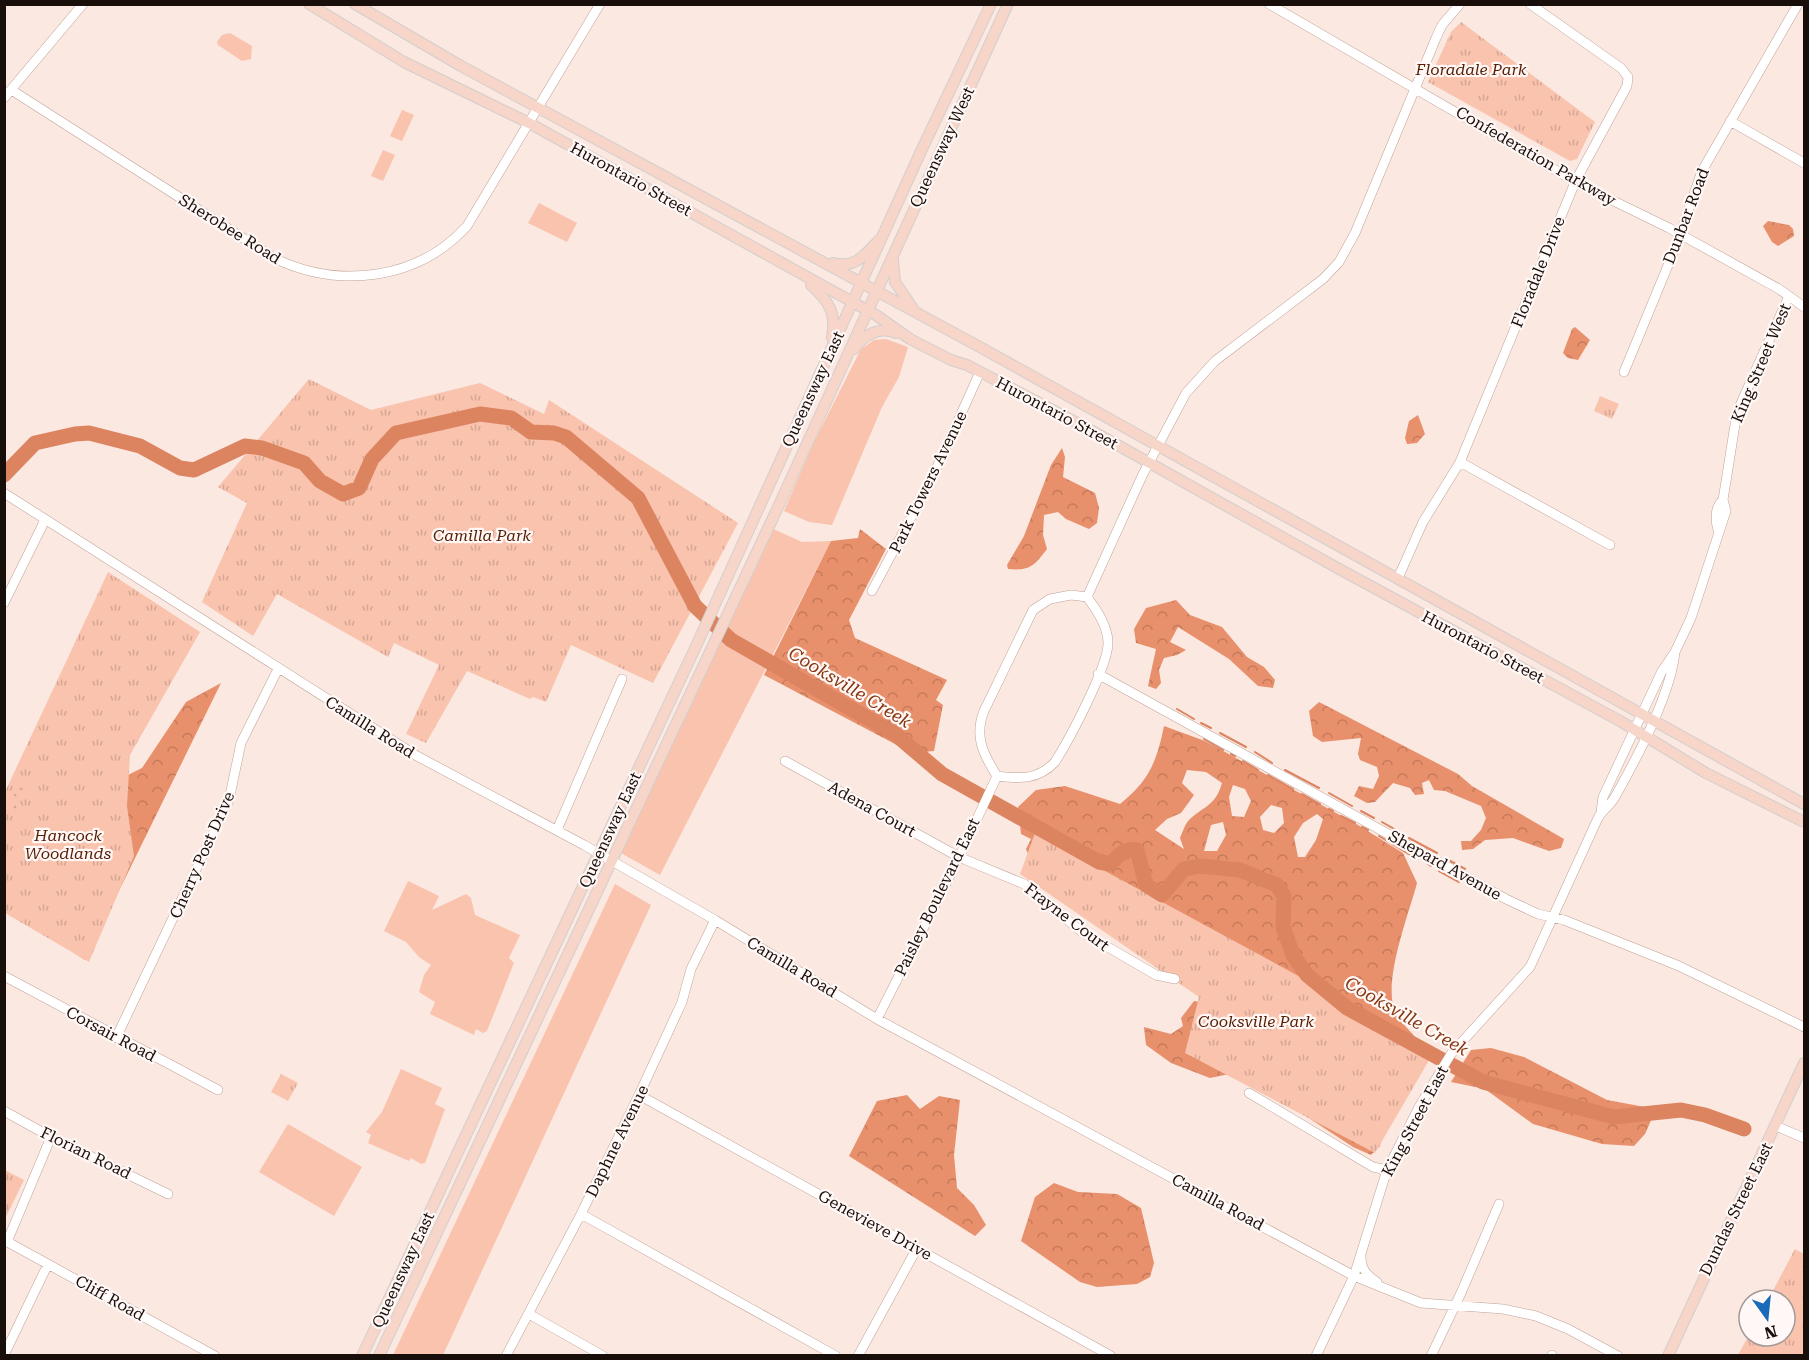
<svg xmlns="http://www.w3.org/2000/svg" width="1809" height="1360" font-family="'Roboto Serif',serif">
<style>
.grass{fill:#f9c3ae}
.forest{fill:url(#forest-crowns);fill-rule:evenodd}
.park{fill:url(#park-tufts)}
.garden{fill:url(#garden-dots)}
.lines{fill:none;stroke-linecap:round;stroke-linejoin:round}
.stream{stroke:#dc8360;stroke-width:2}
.river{stroke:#dc8360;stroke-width:15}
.minor-casing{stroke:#c0a296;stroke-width:10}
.major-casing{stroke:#d1cfce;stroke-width:12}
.minor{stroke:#fff;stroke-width:9}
.major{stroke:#f7d5c8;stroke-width:10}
.labels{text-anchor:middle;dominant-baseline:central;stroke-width:4.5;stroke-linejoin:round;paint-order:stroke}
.park-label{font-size:16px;font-style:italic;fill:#561e04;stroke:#fff8f6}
.street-label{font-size:16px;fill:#180e0a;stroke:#fff8f6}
.water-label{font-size:18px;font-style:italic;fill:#873711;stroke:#fff8f6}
</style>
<defs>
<pattern id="forest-crowns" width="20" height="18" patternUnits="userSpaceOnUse" patternTransform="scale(1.5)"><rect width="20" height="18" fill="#e88f6b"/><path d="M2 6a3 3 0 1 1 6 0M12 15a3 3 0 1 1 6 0" fill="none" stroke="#c67a5b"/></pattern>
<pattern id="park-tufts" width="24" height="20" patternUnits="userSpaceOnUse" patternTransform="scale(1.5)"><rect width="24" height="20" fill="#f9c3ae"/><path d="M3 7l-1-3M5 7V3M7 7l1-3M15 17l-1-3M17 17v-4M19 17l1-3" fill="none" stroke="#d5a694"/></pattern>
<pattern id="garden-dots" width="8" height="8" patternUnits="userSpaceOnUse" patternTransform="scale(1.5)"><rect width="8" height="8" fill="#f9c3ae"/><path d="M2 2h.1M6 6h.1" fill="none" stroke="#d5a694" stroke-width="1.8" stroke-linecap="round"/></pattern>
</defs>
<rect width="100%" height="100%" fill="#fbe8e1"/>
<path class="grass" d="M 230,33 L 252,46 L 251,59 L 242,61 L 218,45 L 217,42 L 222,35 Z
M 402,110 L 414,115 L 402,141 L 390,136 Z
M 383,150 L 395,155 L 383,181 L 371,176 Z
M 539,203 L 577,223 L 567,242 L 528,223 Z
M 886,339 L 908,347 L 899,377 L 882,407 L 832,525 L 809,522 L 784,511 L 813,444 L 861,349 L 874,340 Z
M 771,528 L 802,542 L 831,541 L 660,875 L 619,852 Z
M 408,881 L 439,896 L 432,910 L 466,894 L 471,898 L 475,915 L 520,935 L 509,958 L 514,963 L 487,1031 L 483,1033 L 476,1029 L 474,1035 L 430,1014 L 435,1002 L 419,992 L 424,975 L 431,965 L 419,957 L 406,942 L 384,931 Z
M 615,884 L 651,905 L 443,1355 L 393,1355 Z
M 401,1069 L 442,1088 L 435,1104 L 445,1109 L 425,1163 L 421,1164 L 411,1158 L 409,1161 L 368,1143 L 371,1135 L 366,1132 L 382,1112 Z
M 288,1124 L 362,1167 L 334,1216 L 259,1172 Z"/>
<path class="forest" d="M 1768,221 L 1789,225 L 1793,229 L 1794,236 L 1778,246 L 1772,242 L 1763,226 Z
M 1575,327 L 1590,340 L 1578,360 L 1568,358 L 1563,353 L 1572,329 Z
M 1418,415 L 1425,434 L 1417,443 L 1407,444 L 1405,438 L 1409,421 Z
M 1062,448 L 1065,457 L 1063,477 L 1095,493 L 1099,508 L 1097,523 L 1089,529 L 1066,519 L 1058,512 L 1044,515 L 1043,535 L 1047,549 C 1034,566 1030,571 1008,569 L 1007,565 L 1024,536 L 1051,465 Z
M 860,529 L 886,549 L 849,620 L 855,638 L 947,680 L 936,700 L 943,705 L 934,751 L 912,753 L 764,675 L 831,541 L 858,538 Z
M 1176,600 L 1190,615 L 1222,627 L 1247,657 L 1264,667 L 1275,680 L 1273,688 L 1258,686 L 1229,659 L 1178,627 L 1170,642 L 1186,650 L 1177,655 L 1164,658 L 1159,670 L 1161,683 L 1156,689 L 1148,686 L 1156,649 L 1136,643 L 1134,629 L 1146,608 Z
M 221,683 L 85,960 L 5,908 L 4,884 L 78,800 L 142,768 L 186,702 Z
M 1319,702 L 1458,774 L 1472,786 L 1564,839 L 1561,848 L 1549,851 L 1513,838 L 1485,840 L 1473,849 L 1462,850 L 1461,841 L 1471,841 L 1481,830 L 1486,818 L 1481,806 L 1445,791 L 1434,790 L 1429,780 L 1422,783 L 1424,794 L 1415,795 L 1410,788 L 1393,783 L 1375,802 L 1367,803 L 1354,796 L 1359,786 L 1373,789 L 1379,776 L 1377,767 L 1360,760 L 1358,754 L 1361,738 L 1322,742 L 1313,736 L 1309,711 Z
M 1164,726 L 1205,741 L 1358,825 L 1403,853 L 1417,883 C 1409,914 1381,984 1396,1014 C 1400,1022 1409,1029 1414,1036 L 1409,1056 L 1037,876 L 1026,849 L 1031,839 L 1021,834 L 1018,807 L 1036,790 L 1065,786 L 1120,804 C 1149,781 1157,761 1164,726 ZM 1187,770 L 1206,772 L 1222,783 C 1215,807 1203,806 1189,820 C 1185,824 1182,833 1180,838 L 1184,849 L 1155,830 L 1167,819 L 1181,813 L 1194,795 L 1182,783 ZM 1233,785 L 1245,789 L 1251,801 L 1244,817 L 1232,816 L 1229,797 ZM 1271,805 L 1282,808 L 1284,823 L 1274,833 L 1263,830 L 1260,817 ZM 1317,814 L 1323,819 L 1316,840 L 1305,857 L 1298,857 L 1294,837 L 1303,823 ZM 1223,822 L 1226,835 L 1217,851 L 1204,851 L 1211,825 Z
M 1194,1001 L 1221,1005 L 1382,1131 L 1380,1146 L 1371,1155 L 1353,1147 L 1239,1072 L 1210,1078 L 1171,1063 L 1146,1045 L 1144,1027 L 1171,1034 L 1183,1026 L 1181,1018 Z
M 1491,1048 L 1524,1057 L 1607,1100 L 1656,1109 L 1645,1134 L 1634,1146 L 1602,1144 L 1533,1124 L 1485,1089 L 1451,1082 L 1471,1050 Z
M 907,1095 L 920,1109 L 939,1096 L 960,1100 L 954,1155 L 957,1188 L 974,1205 L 986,1225 L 975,1236 L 849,1156 L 877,1101 Z
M 1054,1183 L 1078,1192 L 1117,1194 L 1141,1208 L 1154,1263 L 1150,1277 L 1137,1284 L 1097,1287 L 1080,1282 L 1021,1241 L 1035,1197 Z"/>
<path class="park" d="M 1461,22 L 1595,122 L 1577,159 L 1570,161 L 1428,82 L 1451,32 Z
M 309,379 L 371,410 L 480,383 L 544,414 L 549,400 L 738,523 L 653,683 L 571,645 L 546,702 L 533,697 L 530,699 L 467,671 L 426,743 L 406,734 L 439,665 L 394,643 L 388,657 L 277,594 L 253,636 L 202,602 L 247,503 L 218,487 Z
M 1600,396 L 1619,404 L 1612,419 L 1594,411 Z
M 108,572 L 200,632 L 130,755 L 127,806 L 134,856 L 89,962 L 5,913 L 5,792 Z
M 1035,833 L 1435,1050 L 1375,1153 L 1185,1053 L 1199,997 L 1020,874 Z
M 281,1074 L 298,1083 L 288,1101 L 271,1092 Z
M 5,1170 L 24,1180 L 5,1219 Z
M 1795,1249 L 1804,1254 L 1804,1355 L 1738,1355 L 1749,1335 L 1785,1336 L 1785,1300 L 1768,1300 Z"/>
<path class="garden" d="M 20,783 L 27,786 L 13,814 L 6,810 Z"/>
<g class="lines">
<path class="stream" d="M 1177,709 L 1194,719
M 1201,723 L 1211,728
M 1220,733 L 1246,747
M 1204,739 L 1223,750
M 1255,752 L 1272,763
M 1231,754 L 1235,756
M 1243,761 L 1258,770
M 1285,770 L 1319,788
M 1268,775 L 1293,789
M 1329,793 L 1352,806
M 1302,794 L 1320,804
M 1329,809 L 1333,811
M 1361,811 L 1374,818
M 1341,816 L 1355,823
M 1382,822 L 1403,834
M 1362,827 L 1368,830
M 1379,836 L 1415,858
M 1409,838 L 1437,853
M 1445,858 L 1465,869
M 1428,864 L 1431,866
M 1439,871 L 1459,882"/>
<path class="river" d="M 4,475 L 35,443 L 75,434 L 89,433 L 140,446 L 180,468 L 194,470 L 245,446 L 262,448 L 304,463 L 320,481 L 343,494 L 359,488 L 372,459 L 396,433 L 480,414 L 511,418 L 531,432 L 554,433 L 566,437 L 638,498 L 695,606 L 731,640 L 895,734 L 942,774 L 1099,862 L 1110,864 C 1119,856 1124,847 1137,850 L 1146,885 L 1162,895 L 1184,869 L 1200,866 L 1240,870 L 1277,885 L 1284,896 L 1283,927 L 1293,955 L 1307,975 L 1347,1008 L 1483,1082 L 1614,1117 L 1681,1110 L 1705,1115 L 1744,1129"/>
<g class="minor-casing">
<path id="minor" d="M 1269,4 L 1581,185 L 1669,228 L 1779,289 L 1804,307
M 13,91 L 276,259 C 340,289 418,280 467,226 L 600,4
M 4,98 L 83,4
M 1730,121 L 1804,163
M 1624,372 L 1676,246 L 1702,171 L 1798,4
M 1460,462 L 1610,545
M 4,493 L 417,756 L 584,845 L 715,920 L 877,1019 L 1354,1276 L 1421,1303 L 1503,1309 L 1536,1316 L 1568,1329 L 1618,1356
M 1718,530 C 1715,519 1714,508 1723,500
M 1398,578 L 1423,522 L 1460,462 L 1576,180 L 1627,86 L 1628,77 L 1621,68 L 1530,4
M 872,591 L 932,478 L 980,372
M 1071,595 L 1087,597 C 1096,609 1108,626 1108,643 C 1108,667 1069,740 1055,762 C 1038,780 1020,779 997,776 C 983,754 974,736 984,711 L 1033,610 L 1050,599 Z
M 1087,597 L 1143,474 L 1186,393 L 1215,361 L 1323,279 L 1339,262 L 1355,233 L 1436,38 L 1442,25 L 1460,4
M 4,603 L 45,520
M 1098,674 L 1506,899 L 1538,914 L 1564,920 L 1679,966 L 1804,1027
M 785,761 L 959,857 L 1024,884 L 1082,932 L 1156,975 L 1175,979
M 1601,812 L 1603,797 L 1662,671 L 1675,652 L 1691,618 L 1726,511 L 1723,500 L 1737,412 L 1789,296
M 557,830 L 622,679
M 4,976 L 218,1090
M 877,1019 L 956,864 L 997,776
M 116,1038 L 229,800 L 241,743 L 278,669
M 1249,1093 L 1373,1167 L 1387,1170
M 639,1095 L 1111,1356
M 4,1111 L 51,1137 L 168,1194
M 1776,1126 L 1804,1138
M 581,1214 L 836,1356
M 4,1240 L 215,1356
M 7,1242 L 51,1137
M 1361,1257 C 1361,1269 1367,1276 1377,1282
M 529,1314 L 603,1356
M 4,1355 L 48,1264
M 506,1356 L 581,1214 L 639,1095 L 682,1002 L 691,969 L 715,920
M 858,1356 L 917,1248
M 1316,1356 L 1354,1276 L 1387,1170 L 1419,1107 L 1451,1054 L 1530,967 L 1598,818 C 1602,810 1611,805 1615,797 C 1637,758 1671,694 1675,652
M 1431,1356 L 1461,1293 L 1499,1204
M 1552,1356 L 1552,1355"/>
</g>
<g class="major-casing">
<path id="major" d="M 309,4 L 404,62 L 529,123 L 876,315 L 910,339 L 951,360 L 967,365 L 1087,428 L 1341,570 L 1620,721 L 1706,773 L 1804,822
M 355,4 L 461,66 L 978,346 L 1804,804
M 893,260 L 895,282 L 914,310
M 833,263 C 855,269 865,255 879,240
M 811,285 C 830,302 836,313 832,338
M 854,349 C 863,335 880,326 896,333
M 362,1356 L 697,644 L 922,149 L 991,4
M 379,1356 L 779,505 L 1008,4
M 1668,1356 L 1804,1063"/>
</g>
<use href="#minor" class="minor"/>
<use href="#major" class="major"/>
</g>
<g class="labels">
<g class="park-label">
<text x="1471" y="69">Floradale Park</text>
<text x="482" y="535">Camilla Park</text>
<text x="68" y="835">Hancock<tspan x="68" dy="18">Woodlands</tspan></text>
<text x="1256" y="1021">Cooksville Park</text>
</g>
<g class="street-label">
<text transform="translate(942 147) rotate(-65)">Queensway West</text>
<text transform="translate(1536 156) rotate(30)">Confederation Parkway</text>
<text transform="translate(631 179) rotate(29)">Hurontario Street</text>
<text transform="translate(1686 216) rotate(-69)">Dunbar Road</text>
<text transform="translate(230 229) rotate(32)">Sherobee Road</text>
<text transform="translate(1538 272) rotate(-68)">Floradale Drive</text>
<text transform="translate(1761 363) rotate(-67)">King Street West</text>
<text transform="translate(813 389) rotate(-65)">Queensway East</text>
<text transform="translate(1057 413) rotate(28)">Hurontario Street</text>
<text transform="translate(928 482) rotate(-64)">Park Towers Avenue</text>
<text transform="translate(1483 647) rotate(28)">Hurontario Street</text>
<text transform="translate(370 727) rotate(32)">Camilla Road</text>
<text transform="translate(872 809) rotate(29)">Adena Court</text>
<text transform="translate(610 830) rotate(-65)">Queensway East</text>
<text transform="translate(202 855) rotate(-66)">Cherry Post Drive</text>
<text transform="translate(1445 865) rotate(29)">Shepard Avenue</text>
<text transform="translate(937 897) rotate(-64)">Paisley Boulevard East</text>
<text transform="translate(1067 917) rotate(37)">Frayne Court</text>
<text transform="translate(792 967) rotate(31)">Camilla Road</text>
<text transform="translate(111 1034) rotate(28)">Corsair Road</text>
<text transform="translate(1415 1121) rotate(-62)">King Street East</text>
<text transform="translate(617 1141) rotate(-64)">Daphne Avenue</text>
<text transform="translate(86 1153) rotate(26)">Florian Road</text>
<text transform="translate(1218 1202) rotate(28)">Camilla Road</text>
<text transform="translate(1736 1209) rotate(-64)">Dundas Street East</text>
<text transform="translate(875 1225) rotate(29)">Genevieve Drive</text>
<text transform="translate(403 1270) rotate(-65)">Queensway East</text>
<text transform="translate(110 1298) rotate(29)">Cliff Road</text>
</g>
<g class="water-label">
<text transform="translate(850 687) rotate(31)">Cooksville Creek</text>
<text transform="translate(1407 1016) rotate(30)">Cooksville Creek</text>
</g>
</g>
<rect width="1809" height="1360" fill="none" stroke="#180e0a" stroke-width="12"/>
<g transform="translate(1767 1318) rotate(165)"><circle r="28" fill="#fff8f6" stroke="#a39a98" stroke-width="1.5"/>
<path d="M0-4.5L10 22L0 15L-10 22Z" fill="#196bb9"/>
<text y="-9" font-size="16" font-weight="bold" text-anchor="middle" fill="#180e0a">N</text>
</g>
</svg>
